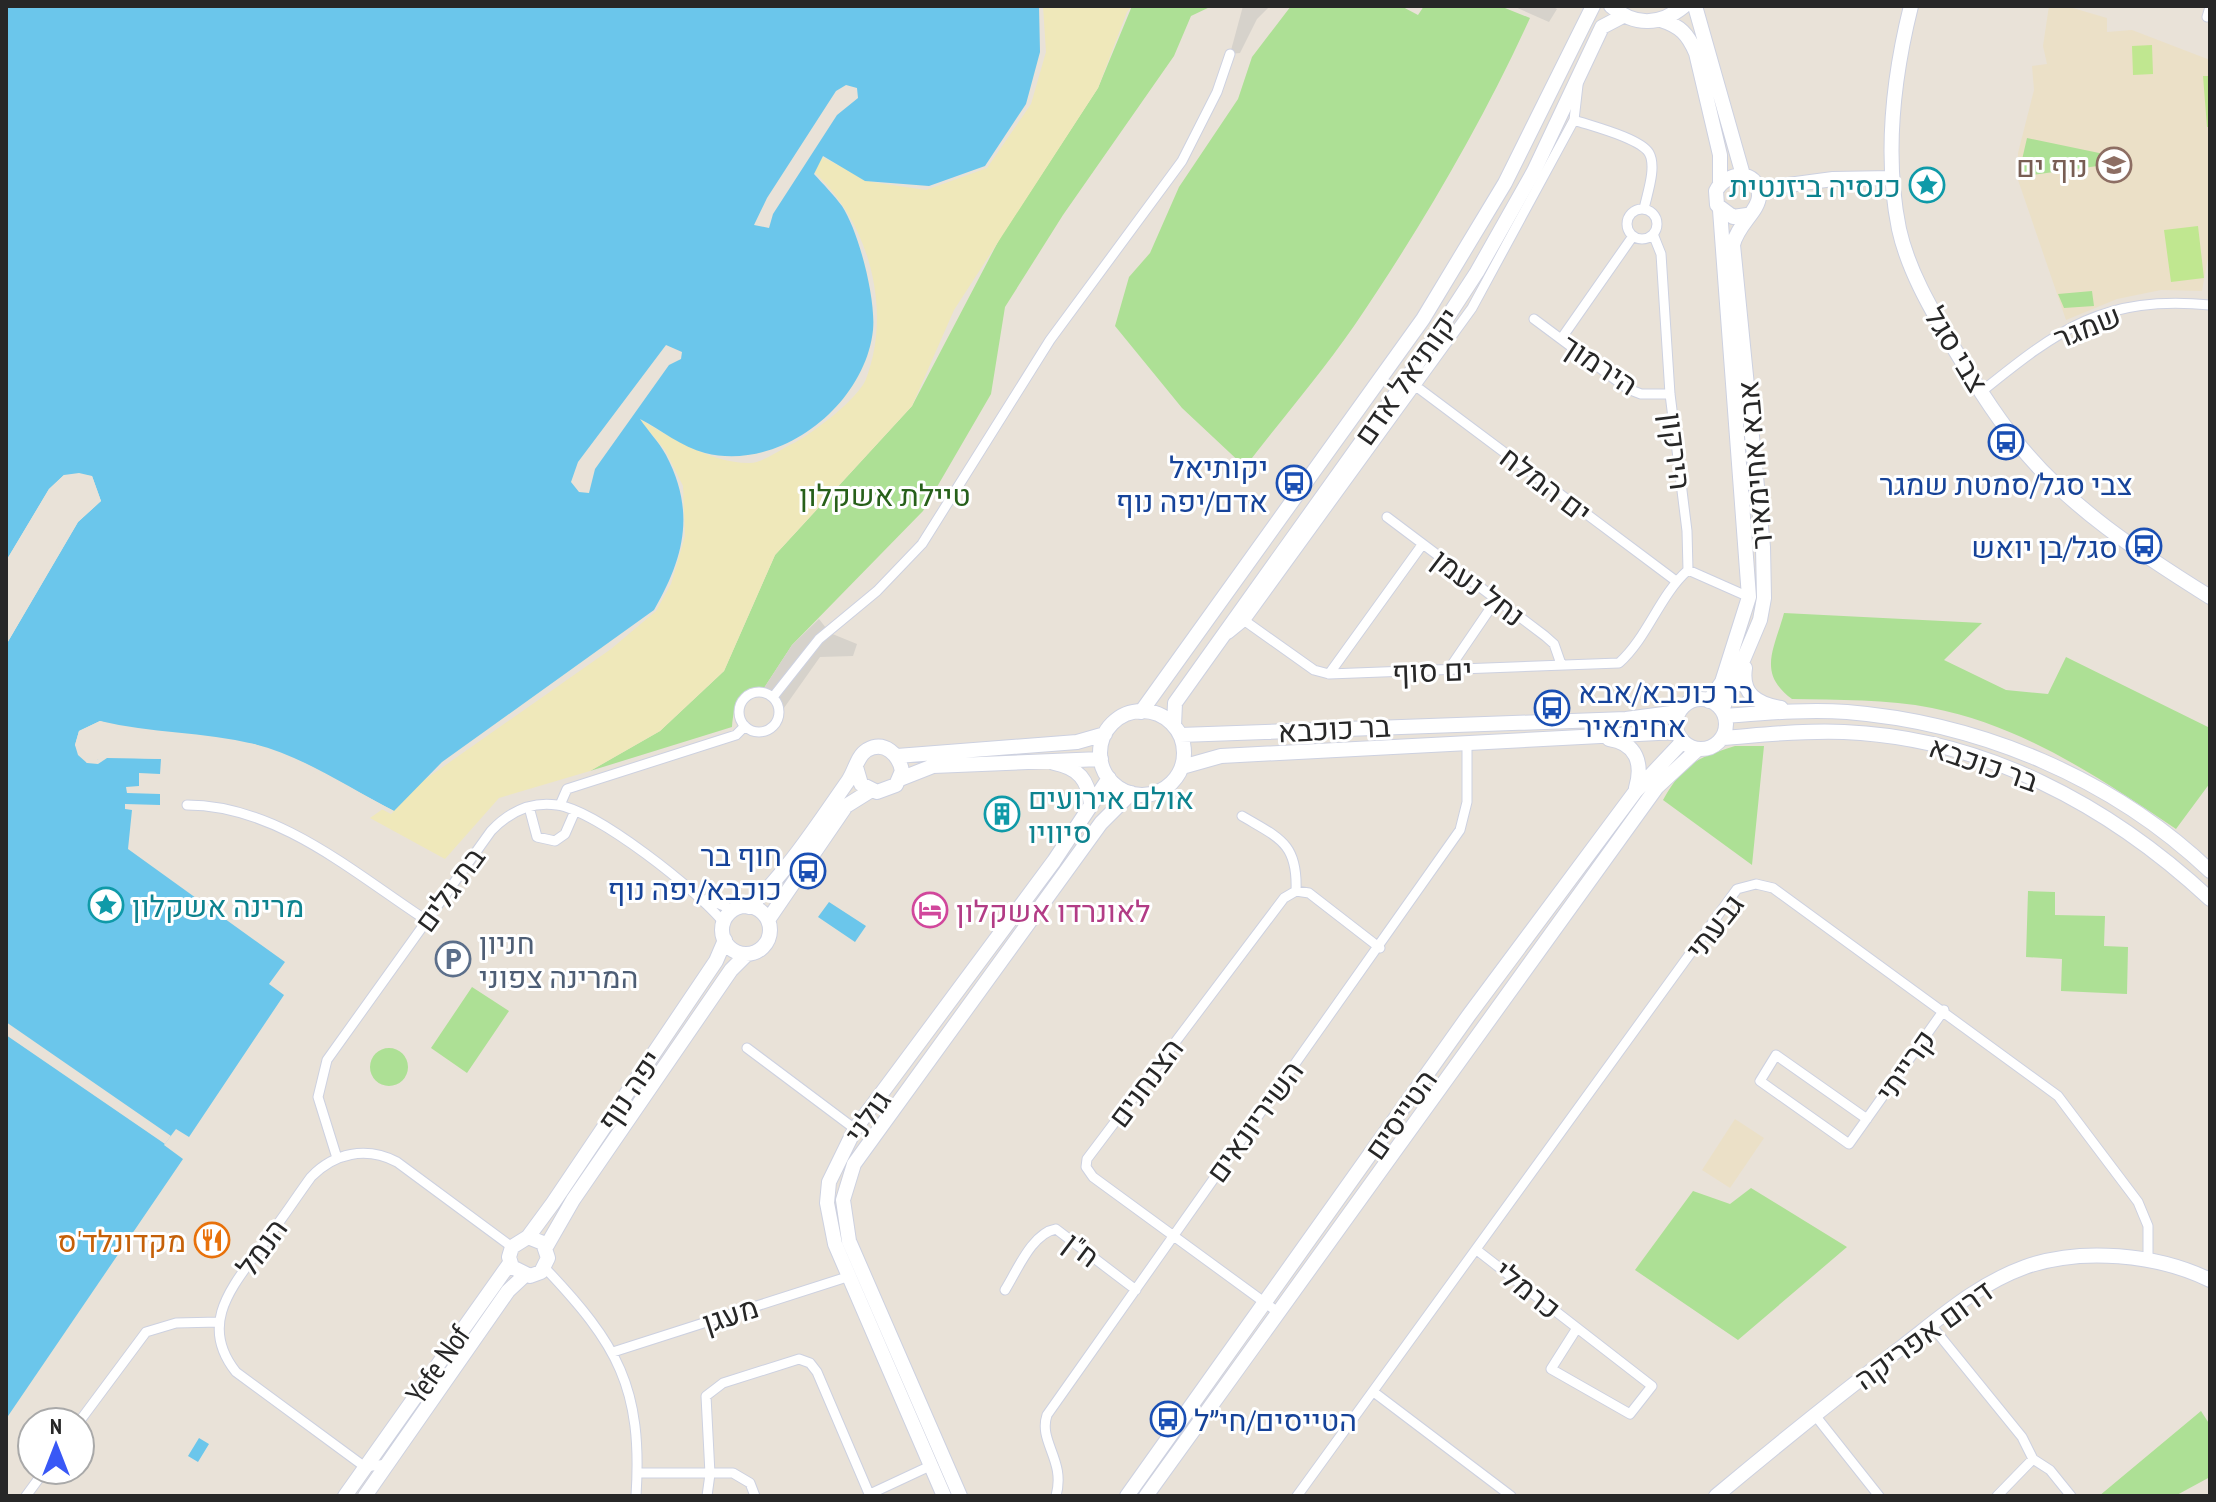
<svg xmlns="http://www.w3.org/2000/svg" width="2216" height="1502" font-family="'PT Sans Narrow',Heebo,sans-serif">
<style>
.education{fill:#ebe0c7}
.green{fill:#ade095}
.sand{fill:#efe8ba}
.pitch{fill:#c0e790}
.plaza{fill:#d6d2cb}
.water{fill:#6bc6eb}
.pier{fill:#e9e2d8}
.lines{fill:none;stroke-linecap:round;stroke-linejoin:round}
.street-casing{stroke:#cdd1e0;stroke-width:11}
.secondary-casing{stroke:#cdd1e0;stroke-width:16}
.street{stroke:#fff;stroke-width:9}
.secondary{stroke:#fff;stroke-width:14}
.labels{text-anchor:middle;dominant-baseline:central;stroke-width:6;stroke-linejoin:round;paint-order:stroke}
.education-label{font-size:30px;fill:#785e54;stroke:#fff;text-anchor:end}
.culture-label{font-size:30px;fill:#0d838f;stroke:#fff;text-anchor:start}
.street-label{font-size:30px;fill:#272727;stroke:#fff}
.transit-label{font-size:30px;fill:#164399;stroke:#fff;text-anchor:end}
.park-label{font-size:30px;fill:#27601a;stroke:#fff}
.hotel-label{font-size:30px;fill:#b23c85;stroke:#fff;text-anchor:start}
.service-label{font-size:30px;fill:#4e5e75;stroke:#fff;text-anchor:start}
.food-label{font-size:30px;fill:#c56008;stroke:#fff;text-anchor:end}
</style>
<rect width="100%" height="100%" fill="#e9e2d8"/>
<path class="education" d="M 2049,6 L 2066,6 L 2107,18 L 2107,32 L 2132,30 L 2210,60 L 2210,246 L 2202,291 L 2161,290 L 2117,299 L 2066,320 L 2017,177 L 2018,153 L 2034,90 L 2032,66 L 2047,64 L 2043,46 Z
M 1735,1119 L 1764,1138 L 1730,1188 L 1702,1170 Z"/>
<path class="green" d="M 1132,6 L 1212,6 L 1191,16 L 1174,56 L 1063,215 L 1005,307 L 991,394 L 923,511 L 792,645 L 764,688 C 738,689 734,704 732,727 L 590,771 L 660,731 L 724,671 L 775,555 L 912,406 L 1000,238 L 1098,88 Z
M 1291,6 L 1401,6 L 1418,15 L 1424,6 L 1500,6 L 1530,18 C 1481,125 1420,229 1354,326 C 1320,375 1281,420 1245,467 L 1182,408 L 1115,326 L 1129,277 L 1150,253 L 1179,187 L 1238,99 L 1252,57 Z
M 2027,138 L 2104,154 L 2105,165 L 2018,177 Z
M 2092,291 L 2094,306 L 2064,308 L 2058,294 Z
M 1784,613 L 1982,623 L 1944,660 L 2006,690 L 2048,694 L 2066,657 L 2210,728 L 2210,783 L 2176,829 C 2100,778 2023,726 1932,708 C 1888,699 1837,700 1792,699 C 1757,673 1774,650 1784,613 Z
M 1735,746 L 1764,746 L 1752,865 L 1663,800 C 1684,763 1695,759 1735,746 Z
M 2028,891 L 2055,892 L 2055,915 L 2105,916 L 2104,946 L 2128,947 L 2127,994 L 2061,991 L 2062,959 L 2026,957 Z
M 472,987 L 509,1011 L 467,1073 L 431,1048 Z
M370 1067a19 19 0 1 1 38 0a19 19 0 1 1-38 0Z
M 1751,1188 L 1847,1247 L 1738,1340 L 1635,1270 L 1693,1191 L 1730,1204 Z
M 2201,1411 L 2210,1425 L 2210,1477 L 2175,1496 L 2099,1496 Z"/>
<path class="sand" d="M 1043,6 L 1132,6 L 1127,12 L 1098,88 L 954,310 L 912,406 L 775,555 L 724,671 L 660,731 L 590,771 L 499,798 L 445,859 L 370,818 L 611,649 L 656,611 L 671,584 L 685,536 L 683,486 L 665,450 L 638,418 C 668,436 713,464 750,463 C 763,463 782,448 794,443 C 813,433 859,398 866,379 C 893,308 868,221 814,172 L 822,157 L 872,182 L 926,190 L 987,168 L 1031,104 L 1046,52 Z"/>
<path class="pitch" d="M 2152,45 L 2153,74 L 2133,75 L 2132,46 Z
M 2203,76 L 2210,76 L 2210,127 L 2207,127 Z
M 2198,226 L 2204,278 L 2171,282 L 2164,230 Z"/>
<path class="plaza" d="M 1243,6 L 1270,6 L 1257,19 L 1240,53 L 1230,54 Z
M 1513,6 L 1551,6 L 1557,9 L 1549,22 Z
M 819,619 L 830,633 L 857,644 L 853,656 L 820,657 L 779,715 L 777,702 L 764,688 L 792,645 Z"/>
<path class="water" d="M 6,6 L 1039,6 L 1040,52 L 1026,104 L 985,166 L 929,186 L 865,181 L 823,156 L 814,174 C 823,184 834,195 842,206 C 859,232 876,299 873,330 C 865,405 780,472 705,453 C 682,447 661,430 640,419 C 648,431 659,442 666,455 C 696,512 684,558 654,610 L 442,762 L 394,811 C 349,788 303,756 254,744 C 204,732 150,733 100,721 L 79,731 L 75,745 L 87,763 L 107,757 L 161,759 L 160,774 L 139,773 L 139,786 L 126,787 L 127,793 L 160,794 L 160,805 L 125,804 L 125,809 L 132,810 L 128,849 L 285,962 L 269,984 L 284,995 L 189,1137 L 176,1129 L 164,1145 L 183,1159 L 6,1419 L 6,645 L 78,522 L 101,501 L 92,476 L 64,475 L 49,489 L 6,561 Z
M 829,902 L 866,926 L 855,942 L 818,917 Z
M 199,1438 L 209,1444 L 198,1462 L 188,1456 Z"/>
<path class="pier" d="M 846,85 L 857,88 L 858,98 L 837,115 L 773,214 L 769,228 L 754,225 L 767,198 L 836,91 Z
M 666,345 L 682,352 L 681,359 L 669,365 L 595,469 L 589,493 L 579,492 L 571,482 L 578,462 Z
M 79,473 L 92,476 L 101,501 L 78,522 L 6,645 L 6,638 L 75,520 L 96,499 L 89,480 L 66,479 L 52,492 L 6,565 L 6,561 L 49,489 L 64,475 Z
M 100,721 L 125,729 L 254,744 L 304,763 L 394,811 L 391,814 L 302,767 L 253,748 L 124,733 L 100,725 L 83,734 L 79,745 L 89,759 L 97,760 L 107,753 L 161,755 L 165,759 L 107,758 L 98,764 L 87,763 L 78,755 L 75,745 L 79,731 Z
M 6,1022 L 171,1136 L 165,1144 L 6,1035 Z"/>
<g class="lines">
<g class="street-casing">
<path id="street" d="M 2207,17 L 2210,7
M 1574,120 C 1591,126 1640,138 1649,153 C 1657,167 1647,194 1644,209
M1627 224a15 15 0 1 1 30 0a15 15 0 1 1-30 0Z
M 1534,319 L 1628,389 L 1641,394 L 1670,394
M 1561,339 L 1633,236
M 1417,387 L 1676,581
M 1981,392 C 2059,329 2104,295 2210,305
M 1387,517 L 1545,636 L 1554,644 L 1561,664
M 1688,570 L 1749,597
M 1245,621 L 1314,670 L 1329,674 L 1619,663 C 1648,637 1659,596 1688,570 L 1687,531 L 1670,394 L 1661,254 L 1653,234
M 1229,634 L 1245,621 L 1472,308 L 1574,120 L 1578,85
M 1449,669 L 1496,600
M 1329,674 L 1422,545
M739 712a20 20 0 1 1 40 0a20 20 0 1 1-40 0Z
M 773,697 L 819,639 L 877,591 L 922,544 L 1050,340 L 1182,161 L 1217,92 L 1230,54
M 187,805 C 277,805 354,873 426,920
M 560,805 L 567,789 L 736,735 L 745,726
M 529,807 L 537,837 L 555,841 L 565,834 L 575,811
M 1242,816 C 1279,838 1298,843 1296,891
M 707,899 L 734,910
M 747,1048 L 855,1129
M 1867,1119 L 1776,1055 L 1760,1081 L 1849,1144 L 1944,1010
M 337,1158 L 318,1097 L 327,1060 L 491,831 C 509,812 530,801 557,805 C 596,810 699,891 724,923
M 1478,1251 L 1652,1386 L 1630,1414 L 1551,1369 L 1577,1328
M 545,1268 C 617,1344 643,1387 636,1496
M 1005,1290 C 1017,1271 1032,1233 1056,1229 L 1136,1290
M 1279,1313 L 1093,1177 L 1086,1167 L 1087,1159 L 1284,898 L 1296,891 L 1309,893 L 1380,948
M 1931,1325 L 2022,1437 L 2033,1459 L 1997,1496
M 613,1352 L 847,1277
M 1375,1393 L 1511,1496
M 1814,1414 L 1879,1496
M 79,1422 L 146,1332 L 176,1323 L 219,1322
M 2033,1459 L 2050,1470 L 2071,1496
M 387,1464 L 365,1467 L 236,1372 C 197,1323 234,1285 263,1244 C 280,1222 295,1199 311,1177 C 334,1153 366,1146 397,1162 L 512,1247
M 638,1473 L 733,1473 L 750,1483 L 755,1496
M 870,1494 L 930,1466
M 26,1496 L 45,1470
M 707,1496 L 710,1474 L 706,1396 L 723,1383 L 799,1359 L 810,1363 L 817,1372 L 870,1496
M 1056,1496 C 1066,1460 1038,1442 1047,1415 L 1460,830 L 1467,802 L 1467,742
M 1297,1496 L 1737,889 L 1756,884 L 1773,888 L 2058,1096 L 2138,1202 L 2148,1226 L 2148,1260"/>
</g>
<g class="secondary-casing">
<path id="secondary" d="M 1611,6 C 1635,27 1661,25 1684,6
M 1695,6 L 1743,175
M 1911,6 C 1893,78 1884,155 1899,229 C 1908,270 1931,309 1952,345 C 1972,378 1992,411 2016,441 C 2067,506 2141,554 2210,597
M 1661,20 C 1680,26 1688,34 1696,53 L 1720,155 L 1720,182
M 1758,189 L 1833,179 L 1892,178
M 1745,668 C 1741,694 1757,704 1781,708
M1676 724a25 25 0 1 1 50 0a25 25 0 1 1-50 0Z
M 1709,701 L 1722,682 L 1749,597 L 1720,210
M 1722,710 L 1760,620 L 1764,598 L 1763,547 L 1733,245 C 1737,225 1759,211 1759,196 C 1759,167 1725,172 1716,191 L 1717,205 L 1733,217 L 1747,215
M1100 753a42 42 0 1 1 84 0a42 42 0 1 1-84 0Z
M 1141,712 L 1423,319 L 1505,183 L 1593,6
M 1725,716 C 1765,713 1807,709 1847,712 C 1981,723 2112,778 2210,871
M 1174,726 L 1175,703 L 1417,364 L 1477,272 L 1534,171 L 1602,27 L 1623,16
M 1180,735 L 1626,719 L 1679,712
M 1722,738 C 1762,735 1804,730 1844,732 C 1984,738 2109,805 2210,899
M 1609,739 C 1637,743 1643,764 1636,788
M 897,756 L 1077,742 L 1105,734
M 1054,763 C 1079,768 1088,780 1091,804
M 1182,767 L 1221,756 L 1677,732
M 900,779 L 933,766 L 1101,759
M722 930a24 24 0 1 1 48 0a24 24 0 1 1-48 0Z
M 749,907 C 783,878 822,818 848,781 C 855,771 857,756 867,750 C 885,740 899,755 902,771 L 896,785 L 877,792 L 861,784 L 856,767
M 768,920 L 846,806 L 870,791
M 528,1237 L 543,1243 L 548,1258 L 541,1272 L 530,1276 L 512,1267 L 509,1257 L 512,1247 L 528,1237 L 553,1203 L 716,961 L 725,940
M 546,1247 L 573,1200 L 731,970 L 747,954
M 345,1496 L 510,1263
M 365,1496 L 508,1291 L 524,1276
M 944,1496 L 835,1244 L 827,1203 L 829,1182 L 855,1129 L 1054,861 L 1109,778
M 960,1496 L 849,1241 L 843,1200 L 854,1164 L 1101,823 L 1131,793
M 1127,1496 L 1469,1015 L 1635,792 L 1683,741
M 1146,1496 L 1657,787 L 1698,749
M 1716,1496 C 1777,1445 1839,1395 1902,1347 C 1941,1317 1978,1284 2025,1267 C 2081,1247 2157,1254 2210,1280"/>
</g>
<use href="#street" class="street"/>
<use href="#secondary" class="secondary"/>
</g>
<defs>
<g id="school-ring" transform="scale(1.8)"><circle r="9.5" fill="#fff" stroke="#8d6e63" stroke-width="1.5"/><path d="M0-5L7-2L0 1L-7-2ZM-4 1L0 2.5L4 1V4Q0 6-4 4Z" fill="#8d6e63"/></g>
<g id="sight-ring" transform="scale(1.8)"><circle r="9.5" fill="#fff" stroke="#0f9aa8" stroke-width="1.5"/><path d="M0-6L1.8-2.2L6-1.7L2.9 1.2L3.7 5.4L0 3.3L-3.7 5.4L-2.9 1.2L-6-1.7L-1.8-2.2Z" fill="#0f9aa8"/></g>
<g id="bus-ring" transform="scale(1.8)"><circle r="9.5" fill="#fff" stroke="#1a4fb4" stroke-width="1.5"/><path d="M-5-6H5V4H4V6H2V4H-2V6H-4V4H-5ZM-3.5-4V0h7V-4ZM-3.5 1.2v1.5H-2V1.2ZM2 1.2v1.5H3.5V1.2Z" fill="#1a4fb4"/></g>
<g id="building-ring" transform="scale(1.8)"><circle r="9.5" fill="#fff" stroke="#0f9aa8" stroke-width="1.5"/><path d="M-4-6H4V6H1V3H-1V6H-4ZM-2.5-4.3h1.7v1.8h-1.7ZM.8-4.3h1.7v1.8H.8ZM-2.5-1h1.7V.8h-1.7ZM.8-1h1.7V.8H.8Z" fill="#0f9aa8"/></g>
<g id="hotel-ring" transform="scale(1.8)"><circle r="9.5" fill="#fff" stroke="#d1479c" stroke-width="1.5"/><path d="M-6-4.5h1.5V1H6V5H4.5V3h-9V5H-6ZM-4 0a1.8 1.8 0 1 1 3.6 0ZM.5 0V-2.5h3Q6-2.5 6 0Z" fill="#d1479c"/></g>
<g id="parking-ring" transform="scale(1.8)"><circle r="9.5" fill="#fff" stroke="#5c6f8a" stroke-width="1.5"/><path d="M-3.5-5.5H1a3.5 3.5 0 0 1 0 7H-1V5.5H-3.5ZM-1-3.4V-.6H.8a1.4 1.4 0 0 0 0-2.8Z" fill="#5c6f8a"/></g>
<g id="restaurant-ring" transform="scale(1.8)"><circle r="9.5" fill="#fff" stroke="#e8710a" stroke-width="1.5"/><path d="M-5-6h1v4h1v-4h1v4h1v-4h1v5L-1.5 .5V6h-2V.5L-5-1ZM5-6V6H3V1.5H1.5Q1.5-4 5-6Z" fill="#e8710a"/></g>
</defs>
<g fill-rule="evenodd">
<use href="#school-ring" x="2114" y="165"/>
<use href="#sight-ring" x="1927" y="185"/>
<use href="#bus-ring" x="2006" y="442"/>
<use href="#bus-ring" x="1294" y="483"/>
<use href="#bus-ring" x="2144" y="546"/>
<use href="#bus-ring" x="1552" y="708"/>
<use href="#building-ring" x="1002" y="814"/>
<use href="#bus-ring" x="808" y="871"/>
<use href="#sight-ring" x="106" y="905"/>
<use href="#hotel-ring" x="930" y="910"/>
<use href="#parking-ring" x="453" y="959"/>
<use href="#restaurant-ring" x="212" y="1240"/>
<use href="#bus-ring" x="1168" y="1419"/>
</g>
<g class="labels">
<g class="education-label">
<text x="2088" y="165">נוף ים</text>
</g>
<g class="culture-label">
<text x="1901" y="185" text-anchor="end">כנסיה ביזנטית</text>
<text x="1028" y="797">אולם אירועים<tspan x="1028" dy="34">סיוויו</tspan></text>
<text x="132" y="905">מרינה אשקלון</text>
</g>
<g class="street-label">
<text transform="translate(2087 326) rotate(-22)">שמגר</text>
<text transform="translate(1957 349) rotate(59)">צבי סגל</text>
<text transform="translate(1600 364) rotate(33)">הירמוך</text>
<text transform="translate(1406 376) rotate(-55)">יקותיאל אדם</text>
<text transform="translate(1677 451) rotate(83)">הירקון</text>
<text transform="translate(1754 465) rotate(-95)">אבא אחימאיר</text>
<text transform="translate(1546 484) rotate(37)">ים המלח</text>
<text transform="translate(1479 587) rotate(37)">נחל נעמן</text>
<text transform="translate(1432 670) rotate(-2)">ים סוף</text>
<text transform="translate(1334 728) rotate(-3)">בר כוכבא</text>
<text transform="translate(1984 763) rotate(19)">בר כוכבא</text>
<text transform="translate(449 889) rotate(-54)">בת גלים</text>
<text transform="translate(1714 926) rotate(-52)">גבעתי</text>
<text transform="translate(1905 1065) rotate(-55)">קרייתי</text>
<text transform="translate(1145 1082) rotate(-53)">הצנחנים</text>
<text transform="translate(629 1090) rotate(-56)">יפה נוף</text>
<text transform="translate(1400 1114) rotate(-55)">הטייסים</text>
<text transform="translate(867 1116) rotate(-55)">גולני</text>
<text transform="translate(1254 1121) rotate(-54)">השיריונאים</text>
<text transform="translate(261 1247) rotate(-54)">הנמל</text>
<text transform="translate(1082 1249) rotate(37)">ח"ן</text>
<text transform="translate(1528 1289) rotate(38)">כרמלי</text>
<text transform="translate(730 1314) rotate(-18)">מעגן</text>
<text transform="translate(1923 1334) rotate(-36)">דרום אפריקה</text>
<text transform="translate(437 1364) rotate(-55)">Yefe Nof</text>
</g>
<g class="transit-label">
<text x="1268" y="466">יקותיאל<tspan x="1268" dy="34">אדם/יפה נוף</tspan></text>
<text x="2006" y="483" text-anchor="middle">צבי סגל/סמטת שמגר</text>
<text x="2118" y="546">סגל/בן יואש</text>
<text x="1578" y="691" text-anchor="start">בר כוכבא/אבא<tspan x="1578" dy="34">אחימאיר</tspan></text>
<text x="782" y="854">חוף בר<tspan x="782" dy="34">כוכבא/יפה נוף</tspan></text>
<text x="1194" y="1419" text-anchor="start">הטייסים/חי״ל</text>
</g>
<g class="park-label">
<text x="885" y="494">טיילת אשקלון</text>
</g>
<g class="hotel-label">
<text x="956" y="910">לאונרדו אשקלון</text>
</g>
<g class="service-label">
<text x="479" y="942">חניון<tspan x="479" dy="34">המרינה צפוני</tspan></text>
</g>
<g class="food-label">
<text x="186" y="1240">מקדונלד'ס</text>
</g>
</g>
<rect width="2216" height="1502" fill="none" stroke="#272727" stroke-width="16"/>
<g transform="translate(56 1446)"><circle r="38" fill="#ffffff" stroke="#a9a9a9" stroke-width="2"/>
<path d="M0-6L14 30L0 20L-14 30Z" fill="#3958f6"/>
<text y="-12" font-size="22" font-weight="bold" text-anchor="middle" fill="#272727">N</text>
</g>
</svg>
